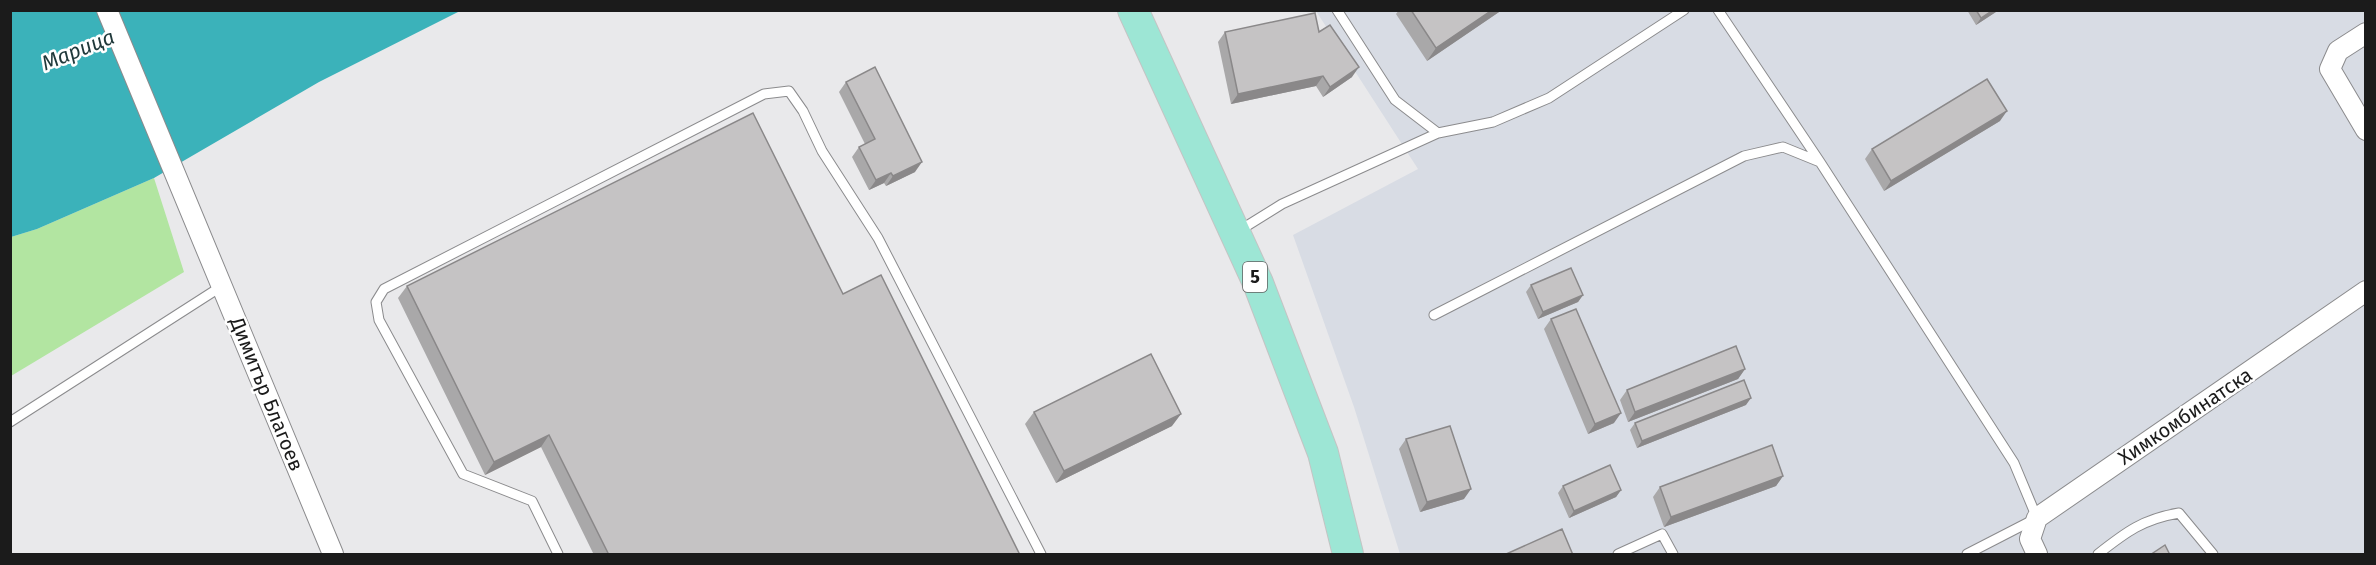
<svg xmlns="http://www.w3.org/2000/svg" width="2376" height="565" font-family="'Fira Sans',sans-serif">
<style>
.built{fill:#d8dce4}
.green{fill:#b2e5a1}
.water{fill:#3bb2ba}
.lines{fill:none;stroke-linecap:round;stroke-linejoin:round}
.service-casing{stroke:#8b8b8d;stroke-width:11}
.minor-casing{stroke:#8b8b8d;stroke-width:22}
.primary-casing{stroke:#c4c4c4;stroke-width:32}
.service{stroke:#fff;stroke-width:9}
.minor{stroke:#fff;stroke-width:20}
.primary{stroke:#9de6d5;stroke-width:30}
.wall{fill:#a9a8a9}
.shaded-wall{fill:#8a8889}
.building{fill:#c5c3c4;stroke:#8a8889;stroke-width:1.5}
.labels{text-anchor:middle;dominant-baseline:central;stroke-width:5;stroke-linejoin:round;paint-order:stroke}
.shield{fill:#fff;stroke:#5f5f5f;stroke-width:1.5}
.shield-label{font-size:18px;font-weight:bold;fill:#1b1b1b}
.street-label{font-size:20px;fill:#1b1b1b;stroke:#fff}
.water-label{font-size:21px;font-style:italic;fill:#1f383a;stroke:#fff}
</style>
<rect width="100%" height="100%" fill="#e9e9eb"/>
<path class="built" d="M 1316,11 L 2365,11 L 2365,554 L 1400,554 L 1354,407 L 1293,235 L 1418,169 Z"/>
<path class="green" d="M 154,178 L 184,272 L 11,376 L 11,237 L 37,229 Z"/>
<path class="water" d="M 11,11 L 460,11 L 319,82 L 154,178 L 37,229 L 11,237 Z"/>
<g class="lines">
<g class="service-casing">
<path id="service" d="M 1337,10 L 1395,100 L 1438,133 L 1493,122 L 1549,98 L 1684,10
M 1718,10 L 1820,162 L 2014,463 L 2037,518 L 1967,554
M 1237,232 L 1282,204 L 1438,133
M 1434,315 L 1744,156 L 1783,147 L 1820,162
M 10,422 L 222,286
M 558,554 L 532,501 L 463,474 L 379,320 L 376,302 L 384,289 L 764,94 L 789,91 L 803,111 L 822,151 L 878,238 L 1041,554
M 1618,554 L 1662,534 L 1673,554
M 2098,554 C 2126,532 2143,519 2179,513 L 2213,554"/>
</g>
<g class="minor-casing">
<path id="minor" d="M 107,10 L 333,554
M 2366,33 L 2338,51 L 2330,69 L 2366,130
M 2037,554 L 2030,539 L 2037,518 L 2366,291"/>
</g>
<g class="primary-casing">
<path id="primary" d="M 1133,10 L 1258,283 L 1323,453 L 1348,554"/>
</g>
<use href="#service" class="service"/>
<use href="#minor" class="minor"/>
<use href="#primary" class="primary"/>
</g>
<path class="wall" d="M 1399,10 L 1502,10 L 1427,61 L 1396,14 Z
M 1967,10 L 1999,10 L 1976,25 Z
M 1225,32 L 1319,32 L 1352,77 L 1323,97 L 1316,86 L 1231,104 L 1218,42 Z
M 846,82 L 915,172 L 886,186 L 884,183 L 869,190 L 852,157 L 859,147 L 865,144 L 839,92 Z
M 2000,121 L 1884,191 L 1865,159 L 1872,149 Z
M 1531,285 L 1583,295 L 1578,302 L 1538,319 L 1526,292 Z
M 407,286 L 843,294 L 1020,555 L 594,555 L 541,447 L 485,475 L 398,298 Z
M 1551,319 L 1614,423 L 1588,434 L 1544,329 Z
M 1745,369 L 1738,379 L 1628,422 L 1620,400 L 1627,390 Z
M 1746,405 L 1637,448 L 1630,430 L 1635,423 Z
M 1034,412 L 1172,426 L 1056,483 L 1025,424 Z
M 1406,439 L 1464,499 L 1420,512 L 1399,449 Z
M 1783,476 L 1776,486 L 1664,527 L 1653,497 L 1660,487 Z
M 1563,486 L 1621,490 L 1616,497 L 1569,518 L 1558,493 Z"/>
<path class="shaded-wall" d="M 1492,10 L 1502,10 L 1427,61 L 1436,48 Z
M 1993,10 L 1999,10 L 1976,25 L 1981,18 Z
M 1359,67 L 1352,77 L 1323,97 L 1330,87 Z
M 1323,76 L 1316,86 L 1231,104 L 1238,94 Z
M 2007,111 L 2000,121 L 1884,191 L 1891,181 Z
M 922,162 L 915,172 L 886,186 L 893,176 Z
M 891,173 L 884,183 L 869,190 L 876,180 Z
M 1583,295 L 1578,302 L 1538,319 L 1543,312 Z
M 1745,369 L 1738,379 L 1628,422 L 1635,412 Z
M 1751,398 L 1746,405 L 1637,448 L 1642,441 Z
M 1621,413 L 1614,423 L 1588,434 L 1595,424 Z
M 1181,414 L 1172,426 L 1056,483 L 1064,471 Z
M 549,435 L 541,447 L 485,475 L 494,462 Z
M 1783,476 L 1776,486 L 1664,527 L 1671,517 Z
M 1471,489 L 1464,499 L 1420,512 L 1427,502 Z
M 1621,490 L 1616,497 L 1569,518 L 1574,511 Z"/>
<path class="building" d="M 1411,10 L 1492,10 L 1436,48 Z
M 1976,10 L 1993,10 L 1981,18 Z
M 1315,13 L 1319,32 L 1330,25 L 1359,67 L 1330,87 L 1323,76 L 1238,94 L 1225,32 Z
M 875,67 L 922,162 L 893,176 L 891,173 L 876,180 L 859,147 L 875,139 L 846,82 Z
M 1987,79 L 2007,111 L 1891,181 L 1872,149 Z
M 753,113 L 843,294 L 881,275 L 1020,555 L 609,555 L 549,435 L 494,462 L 407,286 Z
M 1571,268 L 1583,295 L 1543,312 L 1531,285 Z
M 1576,309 L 1621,413 L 1595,424 L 1551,319 Z
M 1736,346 L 1745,369 L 1635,412 L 1627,390 Z
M 1151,354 L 1181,414 L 1064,471 L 1034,412 Z
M 1744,380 L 1751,398 L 1642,441 L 1635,423 Z
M 1450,426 L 1471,489 L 1427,502 L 1406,439 Z
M 1772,445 L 1783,476 L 1671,517 L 1660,487 Z
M 1610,465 L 1621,490 L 1574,511 L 1563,486 Z
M 1562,529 L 1573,555 L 1504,555 Z
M 2165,545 L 2170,555 L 2150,555 Z"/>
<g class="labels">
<rect class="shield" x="1243" y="262" width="24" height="30" rx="4.5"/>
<g class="shield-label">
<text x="1255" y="277">5</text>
</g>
<g class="street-label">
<text transform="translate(267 394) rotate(68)">Димитър Благоев</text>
<text transform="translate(2185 416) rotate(-34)">Химкомбинатска</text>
</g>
<g class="water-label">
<text transform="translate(78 50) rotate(-22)">Марица</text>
</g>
</g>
<rect width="2376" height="565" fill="none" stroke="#1b1b1b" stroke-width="24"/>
</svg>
